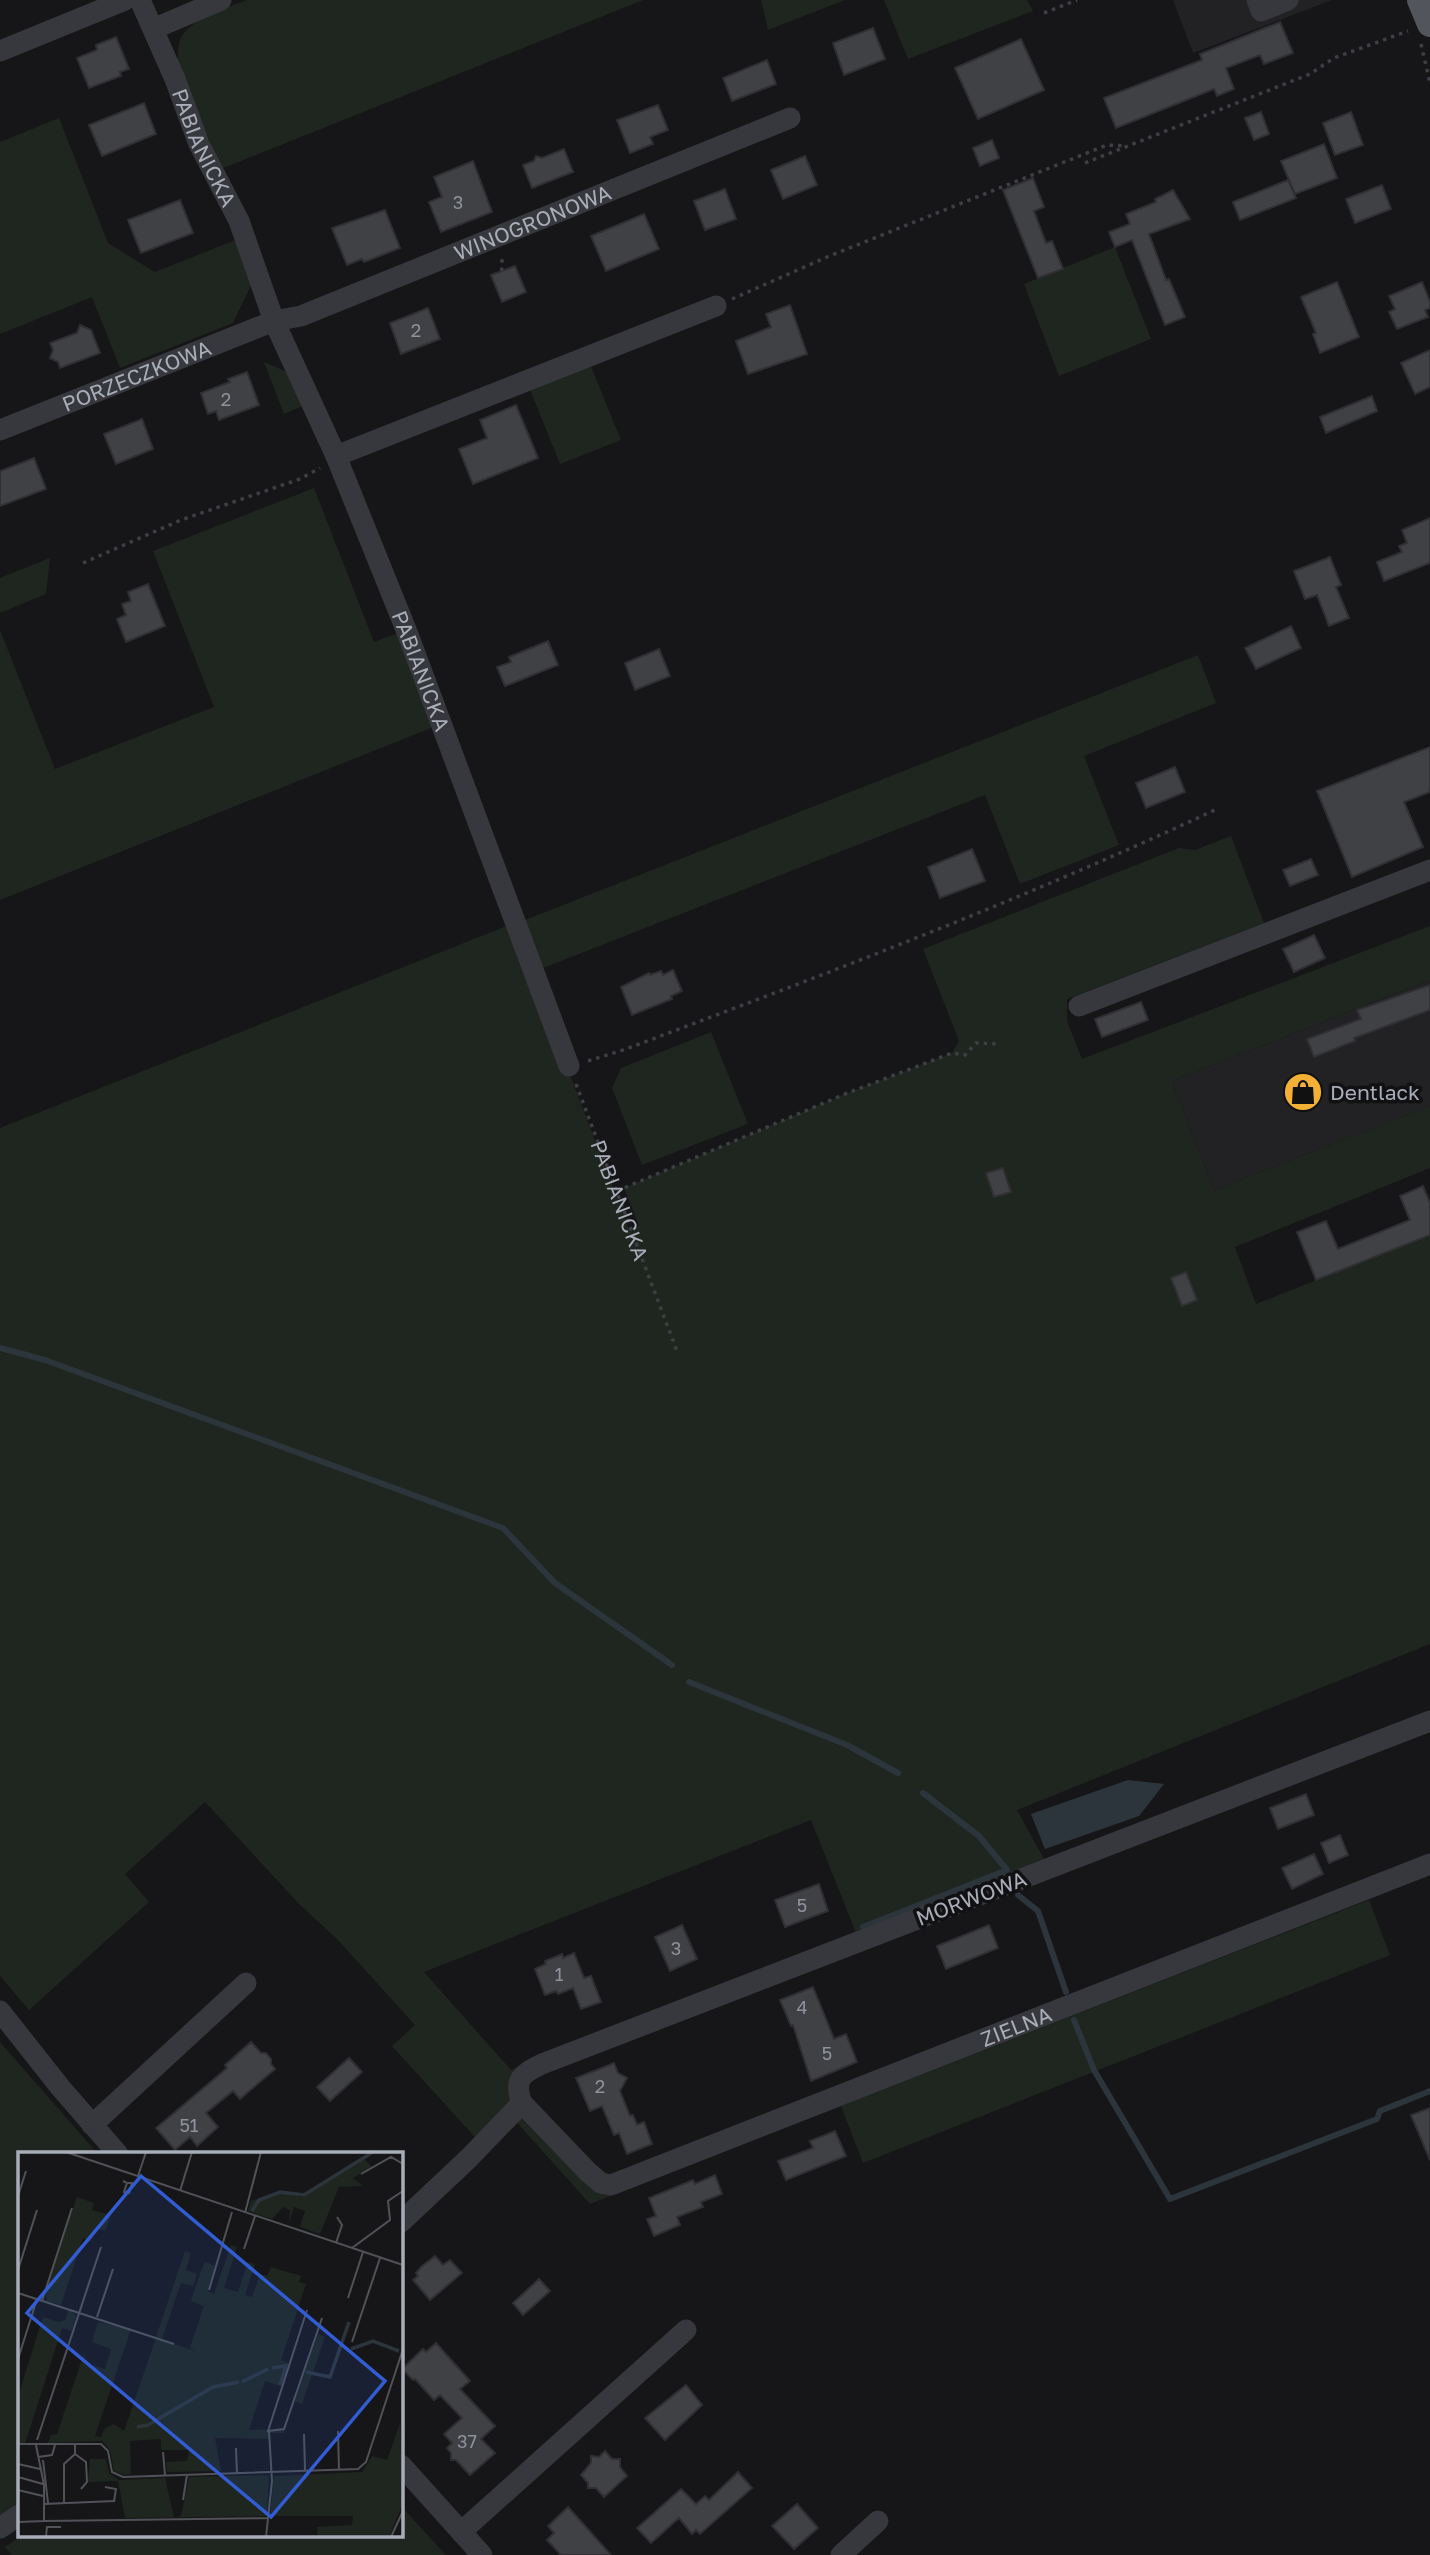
<svg xmlns="http://www.w3.org/2000/svg" width="1430" height="2555" font-family="'Golos Text',sans-serif">
<style>
.built{fill:#222225}
.green{fill:#1e261f}
.water{fill:#2c353c}
.lines{fill:none;stroke-linecap:round;stroke-linejoin:round}
.stream{stroke:#2c353c;stroke-width:6}
.building{fill:#404145;stroke:#303034;stroke-width:2}
.path{stroke:#3d3f44;stroke-width:3.5;stroke-dasharray:3.5 5;stroke-linecap:butt}
.minor{stroke:#37383d;stroke-width:21}
.major{stroke:#53555c;stroke-width:26}
.labels{text-anchor:middle;dominant-baseline:central;stroke-width:7;stroke-linejoin:round;paint-order:stroke}
.number-label{font-size:18px;fill:#8e929b}
.street-label{font-size:21px;fill:#a8adb8;stroke:#111113}
.poi-label{font-size:21px;fill:#a8adb8;stroke:#111113;text-anchor:start}
.inset-river{fill:none;stroke:#2c353c;stroke-width:3.5}
.inset-road{fill:none;stroke:#505258;stroke-width:2}
.view{fill:#325cd3;fill-opacity:0.15;stroke:#325cd3;stroke-width:3.5}
.inset-edge{fill:none;stroke:#a8adb8;stroke-width:3.5}
</style>
<rect width="100%" height="100%" fill="#161618"/>
<path class="built" d="M 1173,0 L 1332,0 L 1193,53 Z
M 1430,980 L 1430,1106 L 1214,1190 L 1172,1081 Z"/>
<path class="green" d="M 247,0 L 643,0 L 221,169 L 178,65 C 178,55 177,41 184,33 C 198,16 227,8 247,0 Z
M 761,0 L 845,0 L 768,30 Z
M 884,0 L 1027,0 L 1033,11 L 908,59 Z
M 59,118 L 108,243 L 155,272 L 238,239 L 254,279 L 233,323 L 120,368 L 92,297 L 0,334 L 0,142 Z
M 1115,247 L 1151,339 L 1059,376 L 1024,284 Z
M 264,362 L 292,374 L 305,405 L 284,414 Z
M 590,364 L 621,440 L 560,464 L 529,387 Z
M 314,488 L 374,642 L 401,632 L 436,726 L 0,900 L 0,630 L 55,769 L 214,707 L 153,551 Z
M 50,558 L 46,594 L 0,613 L 0,578 Z
M 1198,655 L 1216,703 L 1084,756 L 1119,845 L 1020,884 L 985,795 L 538,970 L 520,922 Z
M 1231,836 L 1264,923 L 1067,999 L 1067,1021 L 1082,1059 L 1430,926 L 1430,980 L 1172,1081 L 1214,1190 L 1430,1106 L 1430,1168 L 1235,1247 L 1256,1304 L 1430,1235 L 1430,1644 L 1017,1810 L 1044,1859 L 856,1933 L 811,1820 L 424,1972 L 511,2070 L 525,2064 L 519,2094 L 617,2193 L 590,2204 L 511,2116 L 482,2145 L 392,2046 L 415,2025 L 337,1939 L 299,1904 L 205,1802 L 125,1874 L 149,1902 L 29,2010 L 0,1976 L 0,1128 L 509,925 L 551,1025 L 629,1230 L 639,1226 L 624,1188 L 845,1094 L 952,1053 L 959,1041 L 923,949 L 1179,848 L 1195,850 Z
M 711,1032 L 748,1124 L 642,1165 L 612,1088 L 621,1068 Z
M 1369,1900 L 1390,1955 L 863,2163 L 841,2106 Z
M 0,2042 L 98,2154 L 19,2154 L 19,2503 L 0,2516 Z
M 401,2506 L 446,2555 L 12,2555 L 5,2547 L 21,2536 L 401,2536 Z"/>
<path class="water" d="M 1128,1780 L 1164,1784 L 1139,1816 L 1045,1849 L 1031,1814 Z"/>
<g class="lines">
<path class="stream" d="M 0,1348 L 45,1360 L 503,1528 L 555,1583 L 672,1665
M 689,1682 L 847,1745 L 898,1773
M 1018,1895 L 1038,1911 L 1066,1992
M 863,1927 L 1007,1870 L 979,1836 L 923,1793
M 1074,2020 L 1094,2070 L 1170,2199 L 1377,2119 L 1380,2111 L 1430,2091"/>
</g>
<path class="building" d="M 1280,22 L 1293,53 L 1264,64 L 1260,55 L 1226,68 L 1234,89 L 1217,96 L 1214,89 L 1116,128 L 1104,98 L 1202,60 L 1200,54 Z
M 873,28 L 885,59 L 844,75 L 833,43 Z
M 116,37 L 129,69 L 120,72 L 121,76 L 89,88 L 77,58 L 97,50 L 96,45 Z
M 1021,39 L 1044,90 L 978,119 L 955,68 Z
M 767,60 L 776,84 L 732,101 L 723,78 Z
M 144,103 L 156,134 L 102,156 L 89,125 Z
M 658,105 L 668,130 L 650,137 L 653,144 L 630,153 L 617,120 Z
M 1261,112 L 1269,134 L 1254,140 L 1245,118 Z
M 1351,112 L 1363,145 L 1335,155 L 1323,123 Z
M 992,140 L 999,158 L 980,166 L 973,148 Z
M 1324,144 L 1337,178 L 1295,194 L 1281,161 Z
M 564,149 L 573,172 L 532,188 L 523,165 L 534,161 L 536,156 L 542,158 Z
M 805,156 L 817,185 L 783,199 L 771,170 Z
M 473,161 L 492,212 L 441,232 L 429,202 L 442,197 L 434,177 Z
M 1033,178 L 1044,207 L 1034,211 L 1046,243 L 1052,241 L 1063,269 L 1038,278 L 1003,190 Z
M 1288,180 L 1296,198 L 1240,220 L 1233,202 Z
M 1382,185 L 1391,209 L 1355,223 L 1346,199 Z
M 725,189 L 736,219 L 705,230 L 694,201 Z
M 1173,190 L 1190,219 L 1149,234 L 1166,280 L 1169,279 L 1185,317 L 1165,325 L 1132,240 L 1115,247 L 1109,232 L 1130,224 L 1126,214 L 1156,202 L 1155,199 Z
M 180,200 L 193,233 L 141,253 L 128,220 Z
M 385,210 L 400,248 L 364,262 L 362,259 L 347,265 L 332,228 Z
M 644,214 L 659,249 L 606,271 L 591,236 Z
M 515,266 L 526,292 L 502,302 L 491,275 Z
M 1337,282 L 1359,337 L 1320,353 L 1313,334 L 1316,333 L 1301,297 Z
M 1422,282 L 1430,302 L 1430,308 L 1425,310 L 1428,317 L 1397,329 L 1389,312 L 1395,309 L 1389,296 Z
M 790,305 L 807,354 L 748,374 L 736,341 L 771,327 L 766,314 Z
M 428,308 L 440,339 L 401,354 L 390,323 Z
M 80,325 L 91,330 L 100,353 L 60,368 L 58,362 L 50,358 L 53,350 L 50,343 L 77,333 Z
M 1430,350 L 1430,387 L 1415,394 L 1401,363 Z
M 247,372 L 259,405 L 219,420 L 216,411 L 208,414 L 201,393 L 230,382 L 228,379 Z
M 1372,396 L 1377,411 L 1326,433 L 1320,417 Z
M 516,405 L 538,458 L 473,484 L 459,449 L 487,438 L 480,420 Z
M 142,419 L 153,449 L 116,464 L 104,434 Z
M 34,458 L 46,489 L 0,506 L 0,471 Z
M 1430,518 L 1430,563 L 1384,581 L 1377,562 L 1402,552 L 1399,546 L 1407,543 L 1402,530 Z
M 1330,557 L 1341,585 L 1336,587 L 1349,618 L 1329,626 L 1317,595 L 1305,599 L 1294,571 Z
M 148,584 L 165,626 L 126,642 L 117,619 L 126,615 L 122,604 L 131,601 L 128,592 Z
M 1291,626 L 1301,648 L 1256,669 L 1245,648 Z
M 548,641 L 558,665 L 505,686 L 497,667 L 511,662 L 509,657 Z
M 659,649 L 670,676 L 635,690 L 625,663 Z
M 1430,747 L 1430,792 L 1404,802 L 1423,847 L 1352,877 L 1317,791 Z
M 1175,767 L 1185,792 L 1146,808 L 1136,783 Z
M 972,849 L 985,881 L 940,898 L 928,867 Z
M 1311,859 L 1318,875 L 1290,886 L 1283,870 Z
M 1314,935 L 1325,958 L 1294,972 L 1283,949 Z
M 673,970 L 682,991 L 671,996 L 672,999 L 632,1015 L 621,987 L 649,973 L 650,975 L 661,971 L 663,975 Z
M 1430,985 L 1430,1010 L 1354,1038 L 1355,1041 L 1314,1057 L 1307,1039 L 1361,1019 L 1357,1010 Z
M 1141,1002 L 1148,1020 L 1102,1037 L 1095,1019 Z
M 1003,1168 L 1011,1192 L 994,1197 L 986,1173 Z
M 1423,1186 L 1430,1203 L 1430,1235 L 1316,1280 L 1297,1232 L 1326,1221 L 1338,1249 L 1410,1220 L 1400,1196 Z
M 1186,1272 L 1197,1300 L 1182,1306 L 1171,1278 Z
M 1306,1794 L 1314,1815 L 1278,1829 L 1270,1808 Z
M 1340,1835 L 1348,1855 L 1329,1863 L 1321,1843 Z
M 1314,1854 L 1323,1874 L 1292,1889 L 1282,1868 Z
M 819,1884 L 828,1911 L 785,1927 L 775,1900 Z
M 682,1925 L 697,1959 L 670,1971 L 655,1937 Z
M 989,1925 L 998,1948 L 946,1969 L 937,1946 Z
M 574,1953 L 584,1978 L 591,1976 L 601,2002 L 581,2009 L 573,1988 L 558,1994 L 556,1991 L 545,1995 L 535,1969 L 546,1964 L 545,1961 L 562,1954 L 563,1958 Z
M 813,1987 L 834,2039 L 846,2034 L 857,2062 L 811,2081 L 793,2025 L 791,2026 L 780,2000 Z
M 251,2042 L 261,2053 L 266,2053 L 271,2059 L 271,2064 L 275,2069 L 240,2099 L 233,2091 L 206,2113 L 218,2127 L 197,2146 L 190,2137 L 175,2150 L 156,2128 L 227,2068 L 225,2065 Z
M 349,2058 L 362,2072 L 330,2101 L 317,2087 Z
M 614,2063 L 618,2073 L 627,2078 L 620,2091 L 630,2116 L 633,2115 L 637,2125 L 644,2122 L 652,2144 L 627,2154 L 619,2133 L 614,2135 L 602,2106 L 590,2111 L 576,2078 Z
M 1430,2108 L 1430,2160 L 1411,2115 Z
M 835,2131 L 846,2156 L 786,2180 L 778,2161 L 813,2148 L 810,2141 Z
M 715,2175 L 722,2194 L 701,2202 L 703,2207 L 677,2217 L 680,2225 L 654,2236 L 647,2219 L 656,2216 L 649,2198 L 693,2180 L 695,2184 Z
M 435,2256 L 443,2265 L 450,2260 L 462,2273 L 430,2300 L 413,2280 L 418,2276 L 416,2273 L 421,2267 Z
M 539,2279 L 550,2291 L 523,2315 L 513,2303 Z
M 436,2343 L 470,2381 L 460,2389 L 495,2426 L 481,2439 L 495,2453 L 470,2475 L 456,2460 L 451,2460 L 451,2453 L 447,2448 L 452,2443 L 444,2434 L 462,2418 L 440,2395 L 434,2400 L 415,2379 L 413,2380 L 402,2369 L 423,2349 L 426,2352 Z
M 686,2385 L 702,2405 L 665,2440 L 645,2418 Z
M 605,2451 L 612,2459 L 620,2459 L 620,2467 L 627,2476 L 604,2497 L 596,2488 L 588,2488 L 588,2483 L 581,2475 L 591,2463 L 591,2456 L 599,2457 Z
M 738,2472 L 752,2488 L 700,2534 L 696,2530 L 692,2534 L 679,2518 L 651,2543 L 637,2528 L 681,2489 L 696,2504 L 705,2496 L 709,2500 Z
M 797,2504 L 818,2528 L 794,2549 L 772,2526 Z
M 568,2507 L 611,2555 L 561,2555 L 547,2540 L 554,2533 L 548,2526 Z"/>
<g class="lines">
<g class="path">
<path d="M 1044,13 L 1077,0"/>
<path d="M 1421,44 L 1430,83"/>
<path d="M 1085,163 L 1310,74 L 1334,58 L 1408,31"/>
<path d="M 502,271 L 501,265 L 503,257"/>
<path d="M 732,299 L 827,257 L 1107,145 L 1126,146"/>
<path d="M 83,563 L 181,520 L 300,479 L 320,468"/>
<path d="M 588,1061 L 623,1050 C 824,975 1025,899 1219,808"/>
<path id="s1" d="M 576,1084 L 677,1351"/>
<path d="M 617,1191 L 845,1094 L 952,1053 L 965,1055 L 976,1043 L 998,1044"/>
</g>
<g class="minor">
<path id="s2" d="M 140,0 L 175,79 L 199,144 L 239,221 L 274,321 L 336,456 L 407,632 L 569,1066"/>
<path d="M 1257,0 L 1261,11 L 1288,0"/>
<path d="M 153,29 L 221,0"/>
<path d="M 0,51 L 125,0"/>
<path id="s3" d="M 0,430 L 274,321 L 301,316 L 790,118"/>
<path d="M 336,456 L 716,306"/>
<path d="M 1079,1006 L 1430,870"/>
<path id="s4" d="M 1430,1721 L 542,2064 C 522,2073 513,2080 522,2103 L 588,2172 L 601,2183 L 611,2185 L 1430,1864"/>
<path d="M 0,2011 L 60,2087 L 118,2154"/>
<path d="M 92,2125 L 246,1983"/>
<path d="M 401,2222 L 469,2158 L 522,2103"/>
<path d="M 401,2465 L 482,2555"/>
<path d="M 0,2528 L 19,2515"/>
<path d="M 461,2532 L 686,2330"/>
<path d="M 841,2555 L 878,2521"/>
</g>
<path class="major" d="M 1420,0 L 1430,24"/>
</g>
<defs>
<g id="shop-disc" transform="scale(2.0125)"><circle r="9.5" fill="#f2b134" stroke="#111113"/><path d="M-5-2.5h2.3a2.7 3.5 0 0 1 5.4 0H5L5.5 6h-11ZM-1.5-2.5h3a1.5 2.3 0 0 0-3 0Z" fill="#111"/></g>
</defs>
<g fill-rule="evenodd">
<use href="#shop-disc" x="1303" y="1092"/>
</g>
<g class="labels">
<g class="number-label">
<text x="458" y="202">3</text>
<text x="416" y="330">2</text>
<text x="226" y="399">2</text>
<text x="802" y="1905">5</text>
<text x="676" y="1948">3</text>
<text x="559" y="1974">1</text>
<text x="802" y="2007">4</text>
<text x="827" y="2053">5</text>
<text x="600" y="2086">2</text>
<text x="189" y="2125">51</text>
<text x="467" y="2441">37</text>
</g>
<g class="street-label">
<text stroke="none"><textPath href="#s2" startOffset="161">PABIANICKA</textPath></text>
<text stroke="none"><textPath href="#s3" startOffset="572">WINOGRONOWA</textPath></text>
<text stroke="none"><textPath href="#s3" startOffset="147">PORZECZKOWA</textPath></text>
<text stroke="none"><textPath href="#s2" startOffset="728">PABIANICKA</textPath></text>
<text stroke="none"><textPath href="#s1" startOffset="124">PABIANICKA</textPath></text>
<text transform="translate(971 1898) rotate(-21)">MORWOWA</text>
<text stroke="none"><textPath href="#s4" startOffset="1561">ZIELNA</textPath></text>
</g>
<g class="poi-label">
<text x="1330" y="1092">Dentlack</text>
</g>
</g>
<g transform="translate(18 2152)">
<rect width="385" height="385" fill="#161618"/>
<path d="M 345,6 L 354,15 L 335,26 L 345,34 L 321,35 L 302,82 L 282,75 L 287,59 L 276,55 L 271,71 L 272,58 L 265,55 L 254,67 L 230,59 L 233,49 L 262,40 L 284,45 ZM 59,45 L 76,51 L 74,58 L 93,63 L 87,79 L 78,76 L 73,90 L 65,86 L 43,153 L 29,149 L 27,141 ZM 213,93 L 219,95 L 206,136 L 220,140 L 230,110 L 237,112 L 227,143 L 234,145 L 242,122 L 249,124 L 253,115 L 283,124 L 281,130 L 288,132 L 263,208 L 270,210 L 262,234 L 247,229 L 231,278 L 267,277 L 266,281 L 252,281 L 252,287 L 197,286 L 203,319 L 149,320 L 148,310 L 169,309 L 171,298 L 143,298 L 143,287 L 112,289 L 113,322 L 106,323 L 96,319 L 92,298 L 84,289 L 30,291 L 33,283 L 39,282 L 66,201 L 67,211 L 87,217 L 93,197 L 74,190 L 80,170 L 113,177 L 77,284 L 83,285 L 87,276 L 96,272 L 106,279 L 138,186 L 177,199 L 172,196 L 186,154 L 173,149 L 184,116 L 187,110 L 198,114 L 190,139 L 196,142 ZM 167,99 L 173,101 L 168,118 L 179,122 L 175,134 L 163,131 L 144,187 L 138,185 ZM 51,157 L 58,164 L 54,179 L 44,176 L 7,292 L 0,291 L 0,244 L 25,165 L 41,170 L 47,168 ZM 300,182 L 307,185 L 284,252 L 277,249 ZM 382,271 L 385,351 L 371,385 L 300,385 L 299,375 L 334,373 L 335,364 L 252,364 L 256,324 L 344,320 L 354,304 L 369,308 ZM 72,307 L 88,307 L 91,321 L 101,328 L 147,326 L 156,365 L 163,364 L 171,325 L 251,323 L 249,364 L 107,366 L 100,329 L 70,330 Z" fill="#1e261f"/>
<path class="inset-river" d="M 234,59 L 241,48 L 262,40 L 286,43 L 355,0M 333,197 L 355,189 L 381,199M 254,216 L 268,214 L 262,233M 288,220 L 312,225 L 331,170M 224,230 L 250,217M 119,275 L 130,273 L 195,235 L 221,230"/>
<path class="inset-road" d="M 48,0 L 385,113M 343,22 L 373,5 L 385,12M 120,24 L 128,0M 105,29 L 109,31 L 106,40 L 111,41 L 114,31 L 109,31M 162,39 L 174,0M 0,44 L 8,19M 227,61 L 243,0M 318,91 L 324,73 L 319,65M 334,96 L 372,68 L 370,49 L 385,39M 226,97 L 237,64M 0,118 L 19,58M 191,138 L 214,60M 0,141 L 156,192M 330,146 L 345,100M 24,149 L 54,56M 289,158 L 250,279 L 266,277 L 304,166M 79,165 L 95,117M 334,190 L 362,106M 0,207 L 19,147M 320,279 L 321,318M 286,282 L 287,319M 19,288 L 83,95M 0,292 L 83,292 L 90,299 L 94,320 L 105,325 L 340,317 L 348,310 L 385,197M 218,296 L 219,322M 145,300 L 147,323M 57,302 L 68,310 L 69,330 L 63,337M 20,305 L 34,303 L 37,293M 25,308 L 30,351M 0,312 L 22,317M 0,325 L 25,332M 0,338 L 25,344M 165,348 L 169,323M 46,351 L 46,312 L 57,302 L 57,292M 26,352 L 96,349 L 98,337 L 87,335M 26,369 L 250,366M 0,370 L 26,369 L 26,333 L 18,293M 28,385 L 29,375 L 43,375M 248,385 L 254,329 L 251,279M 373,385 L 385,359"/>
<path class="view" d="M 123,24 L 367,229 L 253,365 L 9,161 Z"/>
<rect width="385" height="385" class="inset-edge"/>
</g>
</svg>
